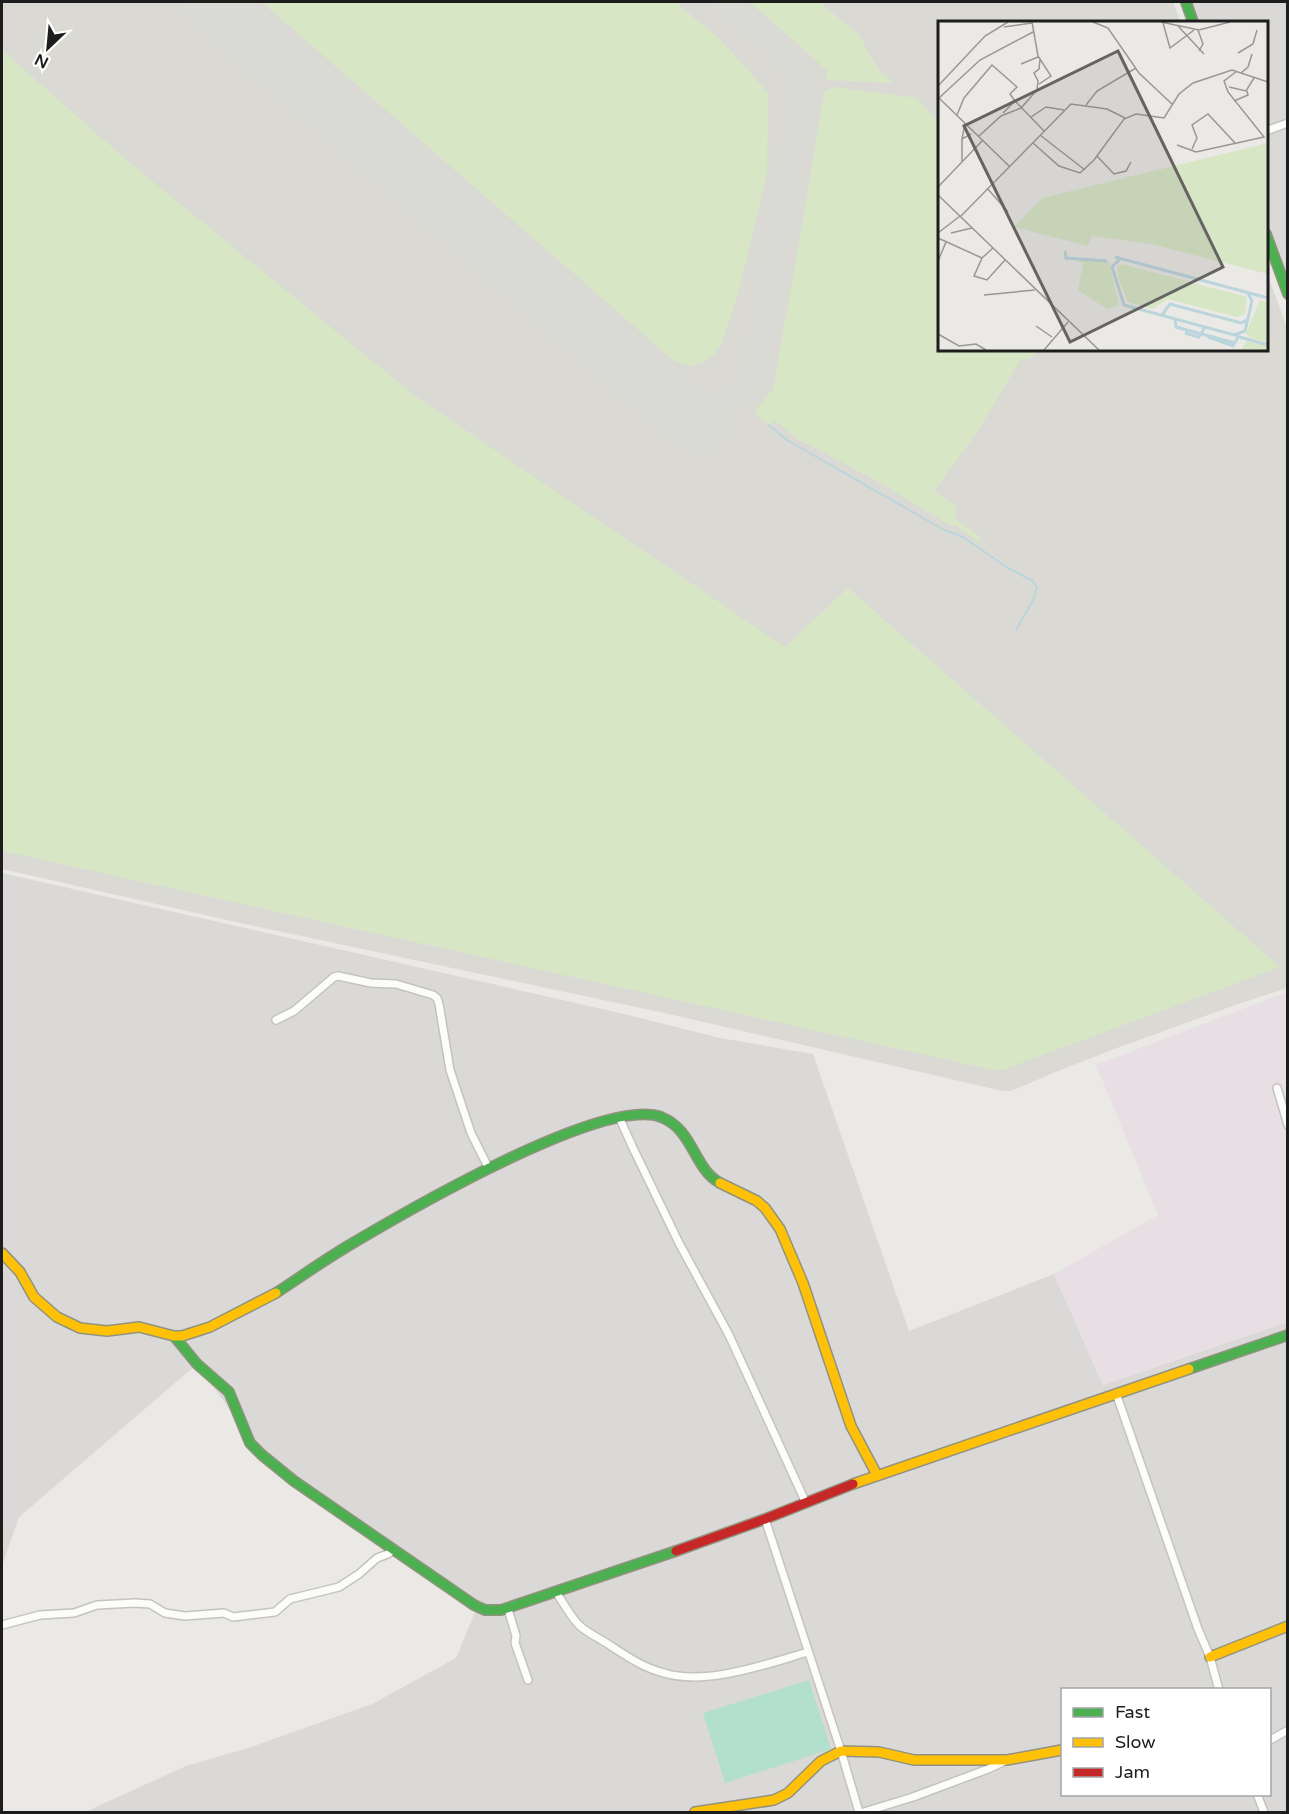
<svg xmlns="http://www.w3.org/2000/svg" width="1289" height="1814" font-family="'Varela Round',sans-serif">
<style>
.residential{fill:#dad9d7;fill-rule:evenodd}
.industrial{fill:#e8dfe4}
.airport{fill:#dbd9d4}
.grass{fill:#d7e7c6}
.pitch{fill:#b3e0cd}
.lines{fill:none;stroke-linecap:round;stroke-linejoin:round}
.stream{stroke:#bbd5dc;stroke-width:2}
.taxiway{stroke:#dadad7;stroke-width:22}
.runway{stroke:#dadad7;stroke-width:56}
.street-casing{stroke:#c4c3c1;stroke-width:10}
.fast-casing{stroke:#92937f;stroke-width:12}
.slow-casing{stroke:#92937f;stroke-width:12}
.jam-casing{stroke:#92937f;stroke-width:12}
.street{stroke:#fcfcfb;stroke-width:7}
.fast{stroke:#4caf50;stroke-width:9}
.slow{stroke:#ffc107;stroke-width:9}
.jam{stroke:#c62828;stroke-width:9}
.inset-river{fill:none;stroke:#bbd5dc;stroke-width:3}
.inset-road{fill:none;stroke:#999795;stroke-width:1.5}
.view{fill:#656463;fill-opacity:0.15;stroke:#656463;stroke-width:3}
.inset-edge{fill:none;stroke:#1d1d1d;stroke-width:3}
</style>
<rect width="100%" height="100%" fill="#ebe9e5"/>
<path class="residential" d="M 1183,2 L 1287,2 L 1287,302 L 1269,250 L 1267,250 L 1266,22 L 1191,22 Z
M 2,873 L 620,1013 L 720,1038 L 813,1054 L 909,1331 L 1054,1274 L 1103,1385 L 1287,1322 L 1287,1812 L 85,1812 L 186,1766 L 251,1747 L 372,1704 L 456,1658 L 477,1607 L 262,1455 L 197,1364 L 19,1517 L 2,1566 ZM 1062,1690 L 1270,1690 L 1270,1794 L 1062,1794 Z"/>
<path class="industrial" d="M 1287,992 L 1287,1322 L 1103,1385 L 1054,1274 L 1158,1215 L 1096,1065 Z"/>
<path class="airport" d="M 2,2 L 1173,2 L 1181,22 L 940,22 L 940,350 L 1266,350 L 1267,273 L 1288,330 L 1287,988 L 1241,1003 L 1117,1048 L 1058,1071 L 1016,1089 L 1011,1091 L 1003,1091 L 669,1014 L 240,923 L 2,869 Z"/>
<path class="grass" d="M 262,2 L 675,2 L 720,39 L 768,93 L 767,173 L 741,283 L 722,343 L 715,353 L 705,362 L 694,366 L 685,365 L 673,360 Z
M 750,2 L 819,2 L 858,34 L 880,72 L 894,83 L 826,80 L 828,71 Z
M 2,50 L 124,158 L 415,396 L 785,647 L 848,588 L 1280,967 L 999,1071 L 2,851 Z
M 834,87 L 916,98 L 921,102 L 939,123 L 940,350 L 1039,350 L 1029,359 L 1020,360 L 978,431 L 934,491 L 957,507 L 955,519 L 979,536 L 980,543 L 956,525 L 951,526 L 872,478 L 798,439 L 775,421 L 769,425 L 754,412 L 773,389 L 806,204 L 824,92 Z"/>
<path class="pitch" d="M 809,1680 L 831,1749 L 725,1783 L 703,1713 Z"/>
<g class="lines">
<path class="stream" d="M 769,425 L 787,440 L 944,530 L 963,537 L 1008,568 L 1033,581 L 1037,588 L 1033,600 L 1016,630"/>
<path class="taxiway" d="M 669,399 C 707,407 735,407 756,370 L 801,96 C 801,88 800,80 796,73 C 785,48 745,20 723,2"/>
<path class="runway" d="M 211,2 L 698,425"/>
<g class="street-casing">
<path id="street" d="M 1266,131 L 1288,123
M 276,1020 L 294,1011 L 334,977 L 338,976 L 371,983 L 396,984 L 433,995 L 437,998 L 439,1004 L 450,1070 L 471,1133 L 489,1169
M 1277,1088 L 1288,1125
M 619,1117 L 633,1148 L 679,1243 L 729,1335 L 806,1503
M 1116,1393 L 1198,1629 L 1210,1657 L 1219,1690
M 765,1519 L 841,1751 L 859,1812
M 556,1592 C 562,1601 573,1620 580,1626 C 589,1634 601,1639 611,1646 C 628,1657 644,1668 664,1673 C 706,1686 767,1664 808,1652
M 508,1609 L 516,1636 L 515,1643 L 528,1680
M 2,1625 L 40,1615 L 74,1613 L 97,1605 L 135,1603 L 150,1604 L 165,1613 L 185,1616 L 224,1613 L 233,1617 L 275,1612 L 290,1599 L 339,1587 L 359,1574 L 377,1558 L 388,1554 L 394,1549
M 1272,1739 L 1288,1730
M 1257,1794 L 1264,1812
M 864,1812 L 913,1797 L 988,1769 L 1005,1761"/>
</g>
<g class="fast-casing">
<path id="fast" d="M 1186,2 L 1193,22
M 1266,234 L 1288,294
M 276,1293 C 302,1276 327,1258 353,1243 C 407,1211 604,1096 661,1117 C 694,1130 693,1168 720,1183
M 174,1336 L 197,1364 L 229,1392 L 250,1443 L 262,1455 L 294,1481 L 474,1605 L 485,1610 L 501,1610 L 676,1551
M 1189,1369 L 1288,1335"/>
</g>
<g class="slow-casing">
<path id="slow" d="M 720,1183 L 757,1201 L 765,1208 L 780,1229 L 803,1283 L 851,1426 L 877,1475
M 2,1253 L 20,1272 L 34,1297 L 57,1317 L 80,1328 L 107,1331 L 139,1327 L 174,1336 L 182,1336 L 210,1327 L 276,1293
M 853,1484 L 1189,1369
M 1210,1657 L 1288,1626
M 695,1812 L 774,1800 L 788,1793 L 821,1761 L 841,1751 L 879,1752 L 914,1760 L 1007,1760 L 1062,1750"/>
</g>
<g class="jam-casing">
<path id="jam" d="M 676,1551 L 765,1519 L 853,1484"/>
</g>
<use href="#street" class="street"/>
<use href="#fast" class="fast"/>
<use href="#slow" class="slow"/>
<use href="#jam" class="jam"/>
</g>
<g transform="translate(938 21)">
<rect width="330" height="330" fill="#ebe9e5"/>
<path d="M 330,122 L 330,253 L 213,223 L 154,215 L 150,225 L 76,206 L 104,177 ZM 137,239 L 171,241 L 181,284 L 169,288 L 140,269 L 145,242 ZM 184,243 L 309,276 L 307,293 L 299,296 L 230,278 L 215,288 L 190,281 L 180,256 L 179,246 ZM 322,279 L 330,282 L 330,322 L 312,317 L 308,312 ZM 309,320 L 330,325 L 330,329 L 303,329 Z" fill="#d7e7c6"/>
<path class="inset-river" d="M 127,230 L 128,237 L 169,240M 177,236 L 330,277M 182,238 L 174,246 L 186,284 L 296,314 L 307,310 L 314,280 L 310,272M 224,294 L 232,283 L 303,302 L 309,299M 237,299 L 238,306 L 297,322M 247,312 L 261,316 L 267,306M 298,315 L 330,324M 270,316 L 295,325 L 300,316"/>
<path class="inset-road" d="M 94,1 L 100,35 L 113,55 L 101,63M 155,1 L 170,7 L 201,52 L 234,83M 223,1 L 261,9 L 292,1M 225,2 L 232,27 L 256,9M 240,5 L 266,33M 66,6 L 94,2M 260,9 L 265,23 L 261,30M 300,32 L 315,23 L 319,9M 83,43 L 100,36M 303,52 L 310,46 L 314,33M 0,65 L 47,15 L 70,1M 291,66 L 308,70 L 316,57M 1,77 L 42,39 L 95,11M 1,77 L 71,145M 296,80 L 310,74 L 309,70M 148,84 L 159,70 L 198,47M 65,92 L 77,80 L 106,110M 19,94 L 26,77 L 54,44 L 79,66 L 72,73 L 77,80M 93,96 L 108,86 L 126,89M 27,102 L 24,118 L 33,113M 102,114 L 147,149M 41,115 L 63,95 L 83,87 L 99,69 L 100,60 L 96,52 L 101,48 L 102,38M 95,122 L 121,145 L 142,152 L 156,139 L 186,98 L 198,93 L 226,97 L 241,73 L 255,62 L 294,49 L 330,61M 239,124 L 258,131 L 326,116 L 290,71 L 286,60 L 299,50M 254,128 L 259,117 L 254,104 L 270,93 L 298,123M 159,135 L 176,153 L 188,150 L 193,141M 24,141 L 24,118M 0,166 L 44,120M 49,167 L 70,191M 0,174 L 161,329M 23,195 L 133,83 L 169,88 L 187,97M 0,212 L 22,195M 13,212 L 34,207M 0,217 L 44,237M 55,227 L 44,237 L 36,255 L 49,259 L 67,239M 0,240 L 8,221M 46,274 L 97,269M 98,305 L 114,316M 0,313 L 21,325 L 38,323 L 48,329M 106,329 L 130,301"/>
<path class="view" d="M 180,30 L 285,246 L 132,321 L 26,105 Z"/>
<rect width="330" height="330" class="inset-edge"/>
</g>
<rect width="1289" height="1814" fill="none" stroke="#1d1d1d" stroke-width="6"/>
<rect x="1061" y="1688" width="210" height="108" fill="#ffffff" stroke="#a5a5a5" stroke-width="1.5"/>
<rect x="1073" y="1708" width="30" height="9" fill="#4caf50" stroke="#a5a5a5" stroke-width="1.5"/>
<text x="1115" y="1718" font-size="18" fill="#1d1d1d">Fast</text>
<rect x="1073" y="1738" width="30" height="9" fill="#ffc107" stroke="#a5a5a5" stroke-width="1.5"/>
<text x="1115" y="1748" font-size="18" fill="#1d1d1d">Slow</text>
<rect x="1073" y="1768" width="30" height="9" fill="#c62828" stroke="#a5a5a5" stroke-width="1.5"/>
<text x="1115" y="1778" font-size="18" fill="#1d1d1d">Jam</text>
<g transform="translate(48 48) rotate(206)" stroke="#ffffff" stroke-width="4.5" paint-order="stroke">
<path d="M0-4.5L10 22L0 15L-10 22Z" fill="#1d1d1d"/>
<text y="-9" font-size="16" font-weight="bold" text-anchor="middle" fill="#1d1d1d">N</text>
</g>
</svg>
